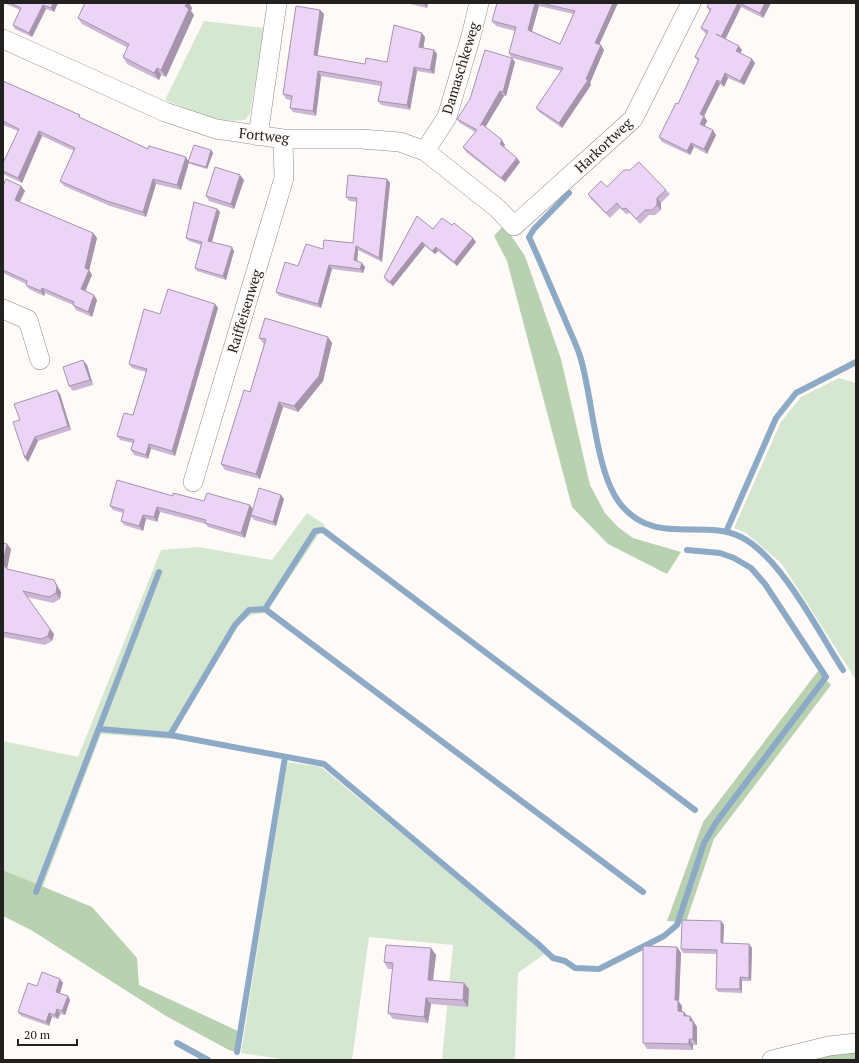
<svg xmlns="http://www.w3.org/2000/svg" width="859" height="1063" font-family="'PT Serif',serif">
<style>
.green{fill:#d5e7d0}
.forest{fill:#b8d2b1}
.lines{fill:none;stroke-linecap:round;stroke-linejoin:round}
.stream{stroke:#8ca9c5;stroke-width:6}
.minor-casing{stroke:#8f8986;stroke-width:20}
.minor{stroke:#fff;stroke-width:19}
.wall{fill:#cbb6d4;fill-rule:evenodd}
.shaded-wall{fill:#a594ac}
.building{fill:#ecd4f6;stroke:#a594ac}
.labels{text-anchor:middle;dominant-baseline:central;stroke-width:3.5;stroke-linejoin:round;paint-order:stroke}
.street-label{font-size:14px;fill:#232120;stroke:#fefaf7}
</style>
<rect width="100%" height="100%" fill="#fefaf7"/>
<path class="green" d="M 204,21 L 264,28 L 250,114 L 245,120 C 216,124 192,110 165,100 Z
M 839,378 L 856,383 L 856,680 L 782,564 L 746,533 L 734,528 L 781,422 L 801,397 Z
M 307,513 L 325,525 L 266,613 L 251,615 L 239,624 L 171,739 L 101,734 L 43,887 L 3,870 L 3,741 L 78,757 L 161,550 L 199,547 L 272,560 Z
M 287,762 L 321,767 L 546,953 L 518,973 L 515,1060 L 442,1060 L 453,945 L 369,937 L 352,1060 L 287,1060 L 241,1053 Z"/>
<path class="forest" d="M 504,225 L 525,256 L 561,359 L 590,485 L 605,513 L 618,527 L 633,538 L 681,552 L 667,574 L 608,544 L 572,507 L 507,261 L 494,236 Z
M 818,671 L 831,685 L 714,839 L 686,922 L 667,921 L 703,822 Z
M 3,870 L 92,907 L 137,958 L 139,985 L 238,1031 L 236,1052 L 229,1050 L 166,1016 L 31,930 L 3,916 Z
M 856,1051 L 856,1060 L 805,1060 Z"/>
<g class="lines">
<path class="stream" d="M 569,193 L 534,229 L 529,237 C 541,263 552,290 564,317 C 569,330 576,343 580,356 C 593,397 595,475 622,506 C 656,546 702,518 741,537 C 781,557 818,631 843,670
M 726,532 L 776,418 L 796,393 L 856,362
M 265,609 L 315,531 L 323,530 L 695,810
M 99,729 L 170,735 L 324,764 L 538,944
M 170,735 L 235,625 L 249,610 L 265,609 L 643,892
M 36,892 L 159,572
M 536,942 L 553,958 L 565,961 L 575,968 L 599,969 L 664,936 L 677,925 L 704,843 L 717,821 L 826,677 L 765,584 L 751,568 L 734,558 L 720,553 L 687,550
M 177,1043 L 208,1060
M 237,1052 L 285,757"/>
<g class="minor-casing">
<path id="minor" d="M 3,39 L 165,112 L 216,129 L 283,139 L 361,139 L 400,142 L 425,151 L 497,208 L 514,226 L 633,119 L 691,3
M 258,136 L 277,3
M 425,151 L 447,117 L 471,36 L 479,3
M 3,309 L 28,320 L 40,360
M 193,482 L 284,178 L 283,139
M 772,1060 L 829,1046 L 856,1043"/>
</g>
<use href="#minor" class="minor"/>
</g>
<path class="wall" d="M 4,3 L 58,3 L 54,12 L 46,9 L 32,37 L 15,29 L 13,25 L 20,10 Z
M 85,3 L 189,3 L 192,8 L 191,11 L 194,15 L 166,77 L 161,75 L 159,80 L 127,64 L 123,57 L 128,48 L 82,24 L 78,18 Z
M 406,3 L 428,3 L 427,8 Z
M 497,3 L 618,3 L 599,45 L 604,50 L 590,83 L 591,85 L 562,128 L 539,112 L 536,108 L 561,71 L 512,58 L 515,62 L 506,96 L 504,96 L 485,127 L 505,145 L 504,147 L 520,162 L 505,182 L 466,152 L 463,147 L 475,132 L 460,123 L 457,119 L 512,58 L 509,53 L 515,31 L 496,26 L 492,21 ZM 539,6 L 573,14 L 560,44 L 532,31 Z
M 709,3 L 771,3 L 763,18 L 741,7 L 725,39 L 742,50 L 740,53 L 752,59 L 755,63 L 744,85 L 728,78 L 724,87 L 720,84 L 704,116 L 707,121 L 705,126 L 716,135 L 707,154 L 694,147 L 690,155 L 662,142 L 659,137 L 678,104 L 698,61 L 695,57 L 707,34 L 705,33 L 701,28 L 710,11 L 707,7 Z
M 320,10 L 324,14 L 317,56 L 365,64 L 387,62 L 425,37 L 423,48 L 434,50 L 437,54 L 434,74 L 417,71 L 410,110 L 381,105 L 378,101 L 381,86 L 321,76 L 316,116 L 293,112 L 290,108 L 291,100 L 286,99 L 283,94 Z
M 3,81 L 82,119 L 148,149 L 189,161 L 211,150 L 213,153 L 207,169 L 190,164 L 189,162 L 181,190 L 156,184 L 146,217 L 110,206 L 64,186 L 60,181 L 74,151 L 42,136 L 22,183 L 3,174 L 3,163 L 18,131 L 3,125 Z
M 387,179 L 390,183 L 382,262 L 358,250 L 357,261 L 365,267 L 363,273 L 332,269 L 321,308 L 279,296 L 276,292 L 323,249 L 353,243 L 357,202 L 349,201 L 346,197 Z
M 244,180 L 234,209 L 209,201 L 206,196 Z
M 3,186 L 21,186 L 25,191 L 20,202 L 93,233 L 97,238 L 89,270 L 92,275 L 85,291 L 97,300 L 92,317 L 76,310 L 73,305 L 45,293 L 44,296 L 29,289 L 26,285 L 26,284 L 3,273 Z
M 607,187 L 666,190 L 670,194 L 661,203 L 661,210 L 655,215 L 649,215 L 640,224 L 630,213 L 626,214 L 620,208 L 610,218 L 591,199 L 588,194 Z
M 217,209 L 220,212 L 212,242 L 234,251 L 226,280 L 197,271 L 195,268 L 201,245 L 189,241 L 186,238 Z
M 452,225 L 476,242 L 457,266 L 438,251 L 435,254 L 425,246 L 393,286 L 386,281 L 384,277 L 433,229 Z
M 215,304 L 218,308 L 175,456 L 151,449 L 148,459 L 134,455 L 131,450 L 133,443 L 120,440 L 117,436 L 133,415 L 146,372 L 132,368 L 129,364 L 160,314 Z
M 328,337 L 332,343 L 323,381 L 298,412 L 283,407 L 260,479 L 225,470 L 221,464 L 250,392 L 264,344 L 263,343 L 259,338 Z
M 87,365 L 93,385 L 73,391 L 69,386 Z
M 60,394 L 71,430 L 38,441 L 28,462 L 25,458 L 20,420 Z
M 173,496 L 204,501 L 250,505 L 253,509 L 284,499 L 276,526 L 254,520 L 251,516 L 245,538 L 208,527 L 206,524 L 160,512 L 157,522 L 146,519 L 143,531 L 124,525 L 121,521 L 123,513 L 113,510 L 110,506 Z
M 3,543 L 11,549 L 7,569 L 61,592 L 60,599 L 53,603 L 27,597 L 54,634 L 52,641 L 45,645 L 3,637 Z
M 721,921 L 724,925 L 723,943 L 752,948 L 751,981 L 742,981 L 742,993 L 718,992 L 716,989 L 717,954 L 683,953 L 681,949 Z
M 677,947 L 681,953 L 679,1002 L 682,1006 L 682,1011 L 688,1016 L 690,1016 L 697,1027 L 697,1045 L 693,1045 L 693,1050 L 647,1049 L 643,1043 Z
M 431,948 L 436,955 L 433,981 L 469,989 L 468,1007 L 431,1004 L 428,1023 L 393,1019 L 388,1013 L 393,969 L 388,969 L 384,962 Z
M 60,979 L 63,983 L 60,993 L 68,996 L 70,1000 L 65,1015 L 60,1014 L 58,1019 L 52,1017 L 49,1026 L 21,1016 L 18,1012 L 37,986 Z"/>
<path class="shaded-wall" d="M 53,3 L 58,3 L 54,12 L 51,8 Z
M 187,3 L 189,3 L 192,8 L 191,11 L 194,15 L 166,77 L 161,70 Z
M 424,3 L 428,3 L 427,8 L 424,4 Z
M 535,3 L 537,3 L 539,6 L 531,34 L 528,30 Z
M 613,3 L 618,3 L 598,47 L 595,43 Z
M 738,3 L 741,7 L 724,42 L 721,37 Z
M 765,3 L 771,3 L 763,18 L 760,13 Z
M 43,5 L 46,9 L 32,37 L 29,33 Z
M 320,10 L 324,14 L 317,59 L 314,55 Z
M 422,33 L 425,37 L 423,51 L 419,47 Z
M 601,45 L 604,50 L 590,83 L 591,85 L 562,128 L 559,123 L 586,79 Z
M 739,46 L 742,50 L 739,56 L 736,51 Z
M 434,50 L 437,54 L 434,74 L 430,70 Z
M 512,58 L 515,62 L 506,96 L 503,92 Z
M 752,59 L 755,63 L 744,85 L 740,81 Z
M 414,67 L 417,71 L 410,110 L 407,105 Z
M 157,68 L 161,75 L 159,80 L 154,73 Z
M 318,71 L 321,76 L 316,116 L 313,111 Z
M 725,73 L 728,78 L 724,87 L 721,82 Z
M 717,80 L 720,84 L 704,116 L 707,121 L 703,129 L 700,124 L 700,114 Z
M 500,91 L 504,96 L 483,131 L 480,126 Z
M 713,130 L 716,135 L 707,154 L 704,149 Z
M 39,131 L 42,136 L 22,183 L 18,178 Z
M 502,140 L 505,145 L 503,149 L 500,144 Z
M 691,143 L 694,147 L 690,155 L 687,151 Z
M 211,150 L 213,153 L 207,169 L 206,167 Z
M 186,157 L 189,162 L 188,162 L 189,162 L 181,190 L 177,185 Z
M 517,158 L 520,162 L 505,182 L 501,178 Z
M 240,175 L 244,180 L 234,209 L 231,204 Z
M 153,179 L 156,184 L 146,217 L 143,212 Z
M 387,179 L 390,183 L 382,262 L 379,258 Z
M 21,186 L 25,191 L 18,204 L 15,200 Z
M 657,198 L 661,203 L 661,210 L 657,205 Z
M 217,209 L 220,212 L 211,245 L 208,241 Z
M 93,233 L 97,238 L 89,271 L 89,270 L 92,275 L 84,294 L 81,289 L 85,268 Z
M 473,238 L 476,242 L 457,266 L 454,262 Z
M 422,242 L 425,246 L 393,286 L 390,282 Z
M 356,246 L 358,250 L 357,264 L 354,260 Z
M 232,247 L 234,251 L 226,280 L 223,276 Z
M 436,247 L 438,251 L 435,254 L 432,251 Z
M 362,263 L 365,267 L 363,273 L 360,269 Z
M 329,265 L 332,269 L 321,308 L 318,304 Z
M 42,288 L 45,293 L 44,296 L 41,291 Z
M 94,295 L 97,300 L 92,317 L 88,312 Z
M 215,304 L 218,308 L 175,456 L 172,451 Z
M 328,337 L 332,343 L 323,381 L 298,412 L 294,406 Z
M 83,360 L 87,365 L 93,385 L 90,380 Z
M 57,390 L 60,394 L 71,430 L 68,426 Z
M 279,402 L 283,407 L 260,479 L 256,474 Z
M 35,437 L 38,441 L 28,462 L 25,458 Z
M 149,444 L 151,449 L 148,459 L 146,455 Z
M 281,495 L 284,499 L 276,526 L 273,522 Z
M 250,505 L 253,510 L 245,538 L 241,533 Z
M 157,507 L 160,512 L 157,522 L 154,517 Z
M 143,515 L 146,519 L 143,531 L 139,526 Z
M 7,544 L 11,549 L 7,569 L 3,564 Z
M 54,580 L 61,592 L 60,599 L 56,593 Z
M 50,629 L 54,634 L 52,641 L 48,636 Z
M 721,921 L 724,925 L 723,947 L 721,943 Z
M 749,944 L 752,948 L 751,981 L 749,978 Z
M 677,947 L 681,953 L 679,1002 L 682,1006 L 682,1017 L 678,1011 L 675,1000 Z
M 431,948 L 436,955 L 432,987 L 428,980 Z
M 740,977 L 742,981 L 742,993 L 740,989 Z
M 60,979 L 63,983 L 59,996 L 56,992 Z
M 464,983 L 469,989 L 468,1007 L 463,1000 Z
M 68,996 L 70,1000 L 65,1015 L 62,1011 Z
M 426,998 L 431,1004 L 428,1023 L 424,1017 Z
M 57,1009 L 60,1014 L 58,1019 L 55,1015 Z
M 684,1012 L 688,1017 L 684,1016 Z
M 49,1013 L 52,1017 L 49,1026 L 46,1022 Z
M 690,1016 L 697,1027 L 697,1045 L 693,1039 L 690,1021 Z
M 689,1039 L 693,1045 L 693,1050 L 689,1044 Z"/>
<path class="building" d="M 10,3 L 53,3 L 51,8 L 43,5 L 29,33 L 13,25 L 21,8 Z
M 85,3 L 187,3 L 185,6 L 189,9 L 161,70 L 157,68 L 154,73 L 123,57 L 129,44 L 78,18 Z
M 497,3 L 535,3 L 528,30 L 560,44 L 575,11 L 541,3 L 613,3 L 595,43 L 601,45 L 586,79 L 588,80 L 559,123 L 536,108 L 563,68 L 509,53 L 516,27 L 492,21 Z
M 709,3 L 738,3 L 721,37 L 716,34 L 739,46 L 736,51 L 752,59 L 740,81 L 725,73 L 721,82 L 717,80 L 700,114 L 704,116 L 700,124 L 713,130 L 704,149 L 691,143 L 687,151 L 659,137 L 676,103 L 678,104 L 699,59 L 695,57 L 708,31 L 701,28 L 711,9 L 707,7 Z
M 739,3 L 765,3 L 760,13 Z
M 296,6 L 320,10 L 314,55 L 365,64 L 366,58 L 387,62 L 394,25 L 422,33 L 419,47 L 434,50 L 430,70 L 414,67 L 407,105 L 378,101 L 382,82 L 318,71 L 313,111 L 290,108 L 292,96 L 283,94 Z
M 485,50 L 512,58 L 503,92 L 500,91 L 480,126 L 482,124 L 502,140 L 500,144 L 517,158 L 501,178 L 463,147 L 477,130 L 457,119 L 470,99 Z
M 3,81 L 80,115 L 79,117 L 148,149 L 149,146 L 186,157 L 177,185 L 153,179 L 143,212 L 107,201 L 60,181 L 75,148 L 39,131 L 18,178 L 3,171 L 3,163 L 19,129 L 3,121 Z
M 194,145 L 211,150 L 206,167 L 188,162 Z
M 639,162 L 666,190 L 657,198 L 657,205 L 652,210 L 645,210 L 636,219 L 626,208 L 622,209 L 617,203 L 606,213 L 588,194 L 601,181 L 607,187 L 624,170 L 630,170 Z
M 215,167 L 240,175 L 231,204 L 206,196 Z
M 348,175 L 387,179 L 379,258 L 356,246 L 354,260 L 362,263 L 360,269 L 329,265 L 318,304 L 276,292 L 285,262 L 298,266 L 306,244 L 323,249 L 324,240 L 353,243 L 357,198 L 346,197 Z
M 6,179 L 21,186 L 15,200 L 93,233 L 85,268 L 89,270 L 81,289 L 94,295 L 88,312 L 73,305 L 74,302 L 42,288 L 41,291 L 26,285 L 27,281 L 3,270 L 3,186 Z
M 194,202 L 217,209 L 208,241 L 232,247 L 223,276 L 195,268 L 202,242 L 186,238 Z
M 417,216 L 433,229 L 442,218 L 452,225 L 454,223 L 473,238 L 454,262 L 436,247 L 432,251 L 422,242 L 390,282 L 384,277 Z
M 168,289 L 215,304 L 172,451 L 149,444 L 146,455 L 131,450 L 134,440 L 117,436 L 124,413 L 133,415 L 147,369 L 129,364 L 144,309 L 160,314 Z
M 265,318 L 328,337 L 319,376 L 294,406 L 279,402 L 256,474 L 221,464 L 244,390 L 250,392 L 266,339 L 259,338 Z
M 83,360 L 90,380 L 69,386 L 63,367 Z
M 57,390 L 68,426 L 35,437 L 25,458 L 13,422 L 20,420 L 14,404 Z
M 117,480 L 173,496 L 173,493 L 204,501 L 207,493 L 250,505 L 241,533 L 205,523 L 206,520 L 157,507 L 154,517 L 143,515 L 139,526 L 121,521 L 124,510 L 110,506 Z
M 259,488 L 281,495 L 273,522 L 251,515 Z
M 3,543 L 7,544 L 3,563 Z
M 3,564 L 7,569 L 54,580 L 57,586 L 56,593 L 49,597 L 23,591 L 50,629 L 48,636 L 41,639 L 3,632 Z
M 682,920 L 721,921 L 721,943 L 749,944 L 749,978 L 740,977 L 740,989 L 716,989 L 717,950 L 681,949 Z
M 386,945 L 431,948 L 428,980 L 464,983 L 463,1000 L 426,998 L 424,1017 L 388,1013 L 393,963 L 384,962 Z
M 643,946 L 677,947 L 675,1000 L 678,1000 L 678,1011 L 684,1012 L 684,1016 L 690,1016 L 690,1021 L 693,1021 L 693,1039 L 689,1039 L 689,1044 L 643,1043 Z
M 42,972 L 60,979 L 56,992 L 68,996 L 62,1011 L 57,1009 L 55,1015 L 49,1013 L 46,1022 L 18,1012 L 28,983 L 37,986 Z"/>
<g class="labels">
<g class="street-label">
<text transform="translate(460 68) rotate(-73)">Damaschkeweg</text>
<text transform="translate(264 135) rotate(6)">Fortweg</text>
<text transform="translate(603 145) rotate(-43)">Harkortweg</text>
<text transform="translate(244 311) rotate(-73)">Raiffeisenweg</text>
</g>
</g>
<rect width="859" height="1063" fill="none" stroke="#232120" stroke-width="8"/>
<path d="M18 1039v6h59v-6" fill="none" stroke="#232120" stroke-width="2"/>
<text x="24" y="1039" font-size="12" fill="#232120" stroke="#fefaf7" stroke-width="3" paint-order="stroke">20 m</text>
</svg>
